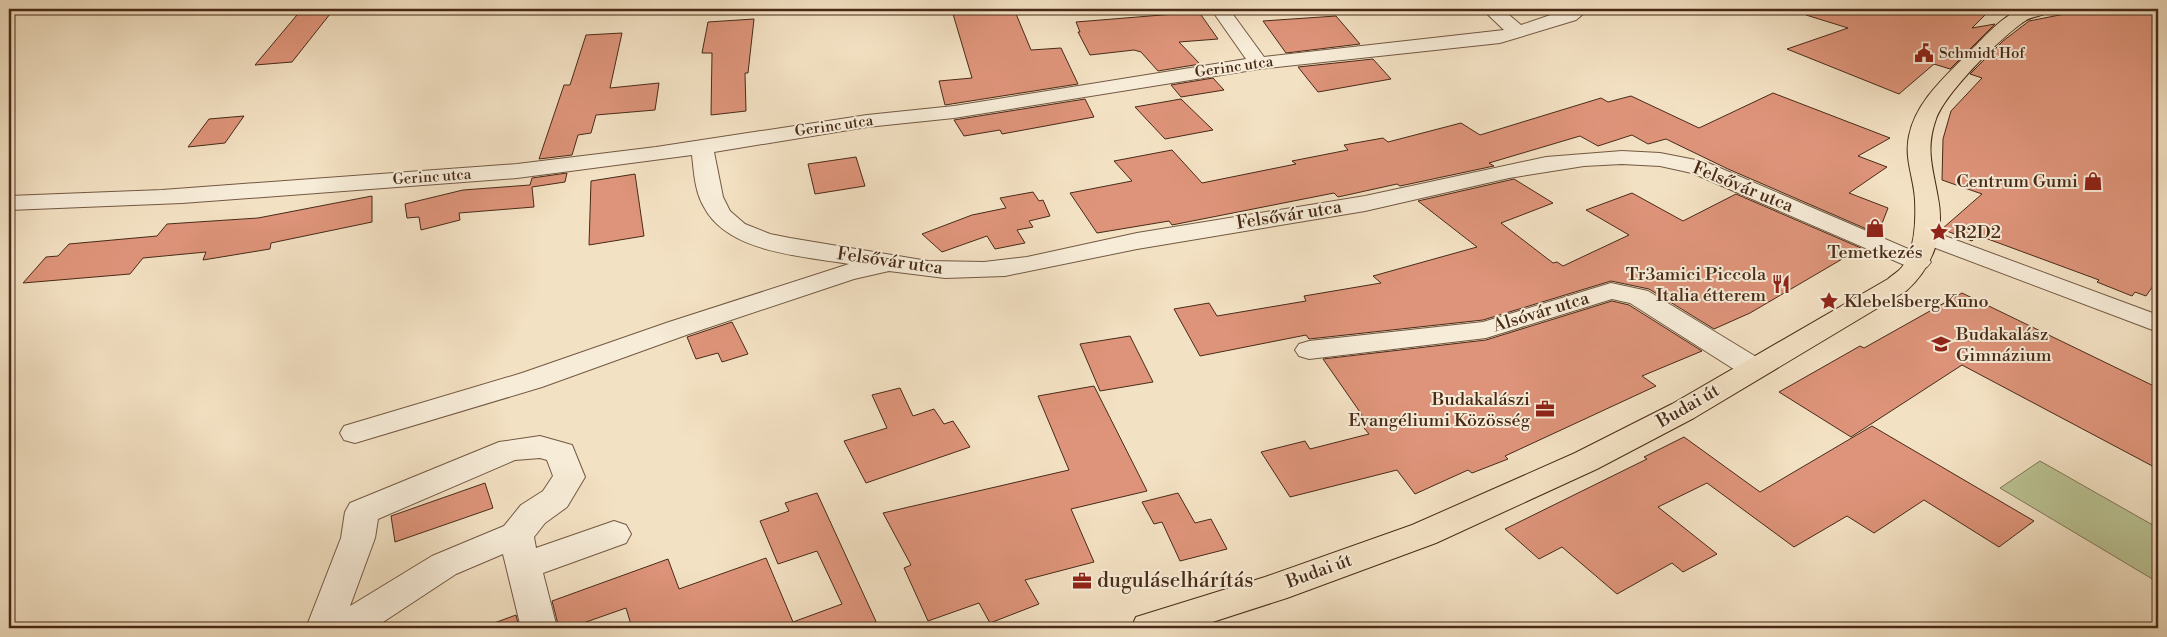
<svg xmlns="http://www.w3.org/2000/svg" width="2167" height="637" font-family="'Libre Bodoni',serif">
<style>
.green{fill:#bac394;stroke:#817656}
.building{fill:#de947a;stroke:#482a17}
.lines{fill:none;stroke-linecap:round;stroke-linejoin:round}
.minor-casing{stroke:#735842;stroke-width:2}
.major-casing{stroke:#482a17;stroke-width:2}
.minor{fill:#f7ecd8;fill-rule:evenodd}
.major{fill:#f3e1c3;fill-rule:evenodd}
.labels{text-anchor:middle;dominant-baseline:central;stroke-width:4;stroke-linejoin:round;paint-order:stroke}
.far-poi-label{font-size:15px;fill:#482a17;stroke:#f7ecd8;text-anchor:start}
.far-street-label{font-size:15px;fill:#482a17;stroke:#f7ecd8}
.poi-label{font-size:18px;fill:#482a17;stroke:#f7ecd8;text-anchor:end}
.street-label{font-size:18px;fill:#482a17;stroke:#f7ecd8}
.near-poi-label{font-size:21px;fill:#482a17;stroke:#f7ecd8;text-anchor:start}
</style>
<rect width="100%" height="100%" fill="#f3e1c3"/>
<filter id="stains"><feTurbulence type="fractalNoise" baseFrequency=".004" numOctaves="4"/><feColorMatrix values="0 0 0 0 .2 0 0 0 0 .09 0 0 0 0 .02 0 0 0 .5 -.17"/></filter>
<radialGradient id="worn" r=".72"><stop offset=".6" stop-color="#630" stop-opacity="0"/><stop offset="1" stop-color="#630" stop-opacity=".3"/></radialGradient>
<path class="green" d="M 2040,461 L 2158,528 L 2158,576 L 2154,580 L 2000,488 Z"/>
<path class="building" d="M 302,9 L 334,9 L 292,62 L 255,65 Z
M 989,9 L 1014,9 L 1031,50 L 1061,48 L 1078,84 L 945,105 L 939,81 L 972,78 L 953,14 L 990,11 Z
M 1807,9 L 1991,9 L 1972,28 L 1995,24 L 1950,69 L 1934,64 L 1899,94 L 1787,49 L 1848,28 L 1806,15 Z
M 2090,9 L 2147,9 L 2158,13 L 2158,279 L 2146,296 L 2135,292 L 2132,296 L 2097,282 L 2099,280 L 1977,235 L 1972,241 L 1942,229 L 1982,194 L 1942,180 L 1943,139 L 1951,111 L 1982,78 L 1970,74 L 2003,41 L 2029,21 Z
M 1199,12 L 1218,39 L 1179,42 L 1200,64 L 1158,71 L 1141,52 L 1134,50 L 1090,55 L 1078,32 L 1080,32 L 1076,22 Z
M 1336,16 L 1360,44 L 1286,53 L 1263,21 Z
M 754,19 L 748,73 L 745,73 L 746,111 L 711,115 L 712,53 L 702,53 L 708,22 Z
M 622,33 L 610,88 L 659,83 L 655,110 L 596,115 L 591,133 L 578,135 L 572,155 L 539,159 L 564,85 L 570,85 L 586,35 Z
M 1373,59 L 1391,79 L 1318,92 L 1298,67 Z
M 1213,78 L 1224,90 L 1181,97 L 1171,85 Z
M 1773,93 L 1890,138 L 1858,156 L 1887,167 L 1849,193 L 1888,208 L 1878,234 L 1728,169 L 1666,139 L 1648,144 L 1632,135 L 1598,146 L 1580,136 L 1489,163 L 1494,166 L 1400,186 L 1397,184 L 1338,197 L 1334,193 L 1172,225 L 1169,221 L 1097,233 L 1070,193 L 1132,181 L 1114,161 L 1172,150 L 1202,183 L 1296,164 L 1292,161 L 1348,150 L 1344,145 L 1383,138 L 1388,142 L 1461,123 L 1480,135 L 1601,98 L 1608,102 L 1631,96 L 1699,128 Z
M 1085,99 L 1094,117 L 1002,134 L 1000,130 L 964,136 L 954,120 Z
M 1181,99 L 1213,130 L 1165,139 L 1135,107 Z
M 244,116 L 225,143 L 188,147 L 209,119 Z
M 856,157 L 865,186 L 815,194 L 808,164 Z
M 567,173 L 565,182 L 532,187 L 534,207 L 459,213 L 460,220 L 421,230 L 419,217 L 407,218 L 405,204 L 463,190 L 530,185 L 532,178 Z
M 635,174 L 644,236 L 589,245 L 591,181 Z
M 1514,179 L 1553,203 L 1501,223 L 1553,263 L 1557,262 L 1563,266 L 1629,235 L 1586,210 L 1632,193 L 1683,221 L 1736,194 L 1861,248 L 1750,313 L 1714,329 L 1649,289 L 1611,281 L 1483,320 L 1309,339 L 1306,335 L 1200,356 L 1174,309 L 1209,303 L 1217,316 L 1306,301 L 1304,296 L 1381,283 L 1373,276 L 1477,247 L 1418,201 Z
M 1033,192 L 1039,201 L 1043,200 L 1050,216 L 1029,221 L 1033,227 L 1017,230 L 1025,243 L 995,249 L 987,236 L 942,252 L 922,234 L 972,215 L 1006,208 L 1000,198 Z
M 372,196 L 372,222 L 271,243 L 270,249 L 203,260 L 206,252 L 143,258 L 130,274 L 23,283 L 46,257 L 58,256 L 69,244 L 157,236 L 167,224 L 258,218 Z
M 1962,293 L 2158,388 L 2158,469 L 1962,365 L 1851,437 L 1779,392 L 1860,346 L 1864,348 Z
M 1612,301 L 1629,305 L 1702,351 L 1642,376 L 1656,386 L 1505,456 L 1508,459 L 1472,473 L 1468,470 L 1415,494 L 1397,470 L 1290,497 L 1261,452 L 1305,441 L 1310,449 L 1369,434 L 1355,417 L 1362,415 L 1323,359 L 1486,340 Z
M 732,322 L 748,354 L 722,362 L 718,353 L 696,359 L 687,337 Z
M 1130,336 L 1153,382 L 1100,391 L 1080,344 Z
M 1094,386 L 1147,491 L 1071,509 L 1094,562 L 1025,580 L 1039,604 L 990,623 L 979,603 L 928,621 L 904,568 L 911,565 L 883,513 L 1069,470 L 1038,396 Z
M 900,388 L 913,416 L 934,409 L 944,424 L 953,421 L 970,447 L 866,483 L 844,441 L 887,428 L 872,395 Z
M 1872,426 L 2034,521 L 1999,547 L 1924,500 L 1874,533 L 1847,516 L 1794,547 L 1707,483 L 1658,507 L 1717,554 L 1683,572 L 1672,563 L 1617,594 L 1562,547 L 1539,559 L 1505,529 L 1647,459 L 1644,457 L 1684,437 L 1760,492 Z
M 485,483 L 493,508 L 395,542 L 391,516 Z
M 817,493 L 879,628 L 632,628 L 626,608 L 569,628 L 559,628 L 552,601 L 668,559 L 679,589 L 766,558 L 793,622 L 842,604 L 817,551 L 778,564 L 760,521 L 789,511 L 785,503 Z
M 1178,493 L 1195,523 L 1211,519 L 1227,549 L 1180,561 L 1162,522 L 1154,524 L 1142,502 Z
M 516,615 L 519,628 L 487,628 L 486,626 Z"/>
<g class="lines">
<g class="minor-casing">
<path id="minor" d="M 1211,9 L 1229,9 L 1264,57 L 1504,30 L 1482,9 L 1502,9 L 1521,25 L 1568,9 L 1589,9 L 1576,20 L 1500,43 L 1259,69 L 954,118 L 867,127 L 714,152 L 723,197 L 730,211 L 745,224 L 770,234 L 790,238 L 928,261 L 984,262 L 1027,257 L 1137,233 L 1365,196 L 1546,157 L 1622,151 L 1660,153 L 1706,162 L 1927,257 L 1931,262 L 1927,267 L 1918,270 L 1909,267 L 1692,173 L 1660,166 L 1622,164 L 1584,166 L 1509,178 L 1365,211 L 1137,249 L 1005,276 L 945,278 L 889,271 L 854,279 L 689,334 L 542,387 L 355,443 L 344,440 L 340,433 L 344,426 L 522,373 L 669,322 L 849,264 C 803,256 728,253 704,207 C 695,192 694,173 692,155 L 517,178 L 182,203 L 9,210 L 9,196 L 162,190 L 517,164 L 656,147 L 867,115 L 954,106 L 1246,59 Z
M 1926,229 L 2158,315 L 2158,332 L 1917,241 L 1914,236 L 1917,231 Z
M 1611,283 L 1648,291 L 1763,361 L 1768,368 L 1763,375 L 1753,377 L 1743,375 L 1630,303 L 1612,299 L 1486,338 L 1309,359 L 1299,356 L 1295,350 L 1299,344 L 1309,341 L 1483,322 Z
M 540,436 L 572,445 L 585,477 L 567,507 L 545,523 L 534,537 L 536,548 L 614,521 L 626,525 L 631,534 L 626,543 L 543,573 L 557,628 L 521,628 L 503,554 L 456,574 L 374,628 L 306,628 L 341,538 L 345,512 L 350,503 L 499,442 ZM 540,458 L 547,460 L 553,476 L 543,491 L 521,505 L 504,526 L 432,556 L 350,606 L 375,538 L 378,519 L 515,460 Z"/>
</g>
<g class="major-casing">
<path id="major" d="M 2023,9 L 2052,9 C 2046,17 2033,15 2025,21 C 2001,37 1945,93 1936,119 C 1925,150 1933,168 1938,198 C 1945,233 1933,267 1906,291 L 1694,418 L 1597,469 L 1436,543 L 1287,598 L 1194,628 L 1131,628 L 1136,617 L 1265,577 L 1412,525 L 1575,453 L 1672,404 L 1888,279 C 1892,275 1898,272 1902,267 C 1915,251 1916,220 1915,200 C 1914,178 1904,159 1909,136 C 1916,101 1946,76 1970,51 C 1986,36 2002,15 2023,9 Z"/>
</g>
<use href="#minor" class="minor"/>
<use href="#major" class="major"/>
</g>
<defs>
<g id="civic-bare" transform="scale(1.5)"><path d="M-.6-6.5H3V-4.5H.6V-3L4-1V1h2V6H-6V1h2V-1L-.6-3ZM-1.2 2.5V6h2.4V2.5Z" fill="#8f2418" stroke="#f7ecd8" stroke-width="2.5" paint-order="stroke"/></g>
<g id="shop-bare" transform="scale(1.5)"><path d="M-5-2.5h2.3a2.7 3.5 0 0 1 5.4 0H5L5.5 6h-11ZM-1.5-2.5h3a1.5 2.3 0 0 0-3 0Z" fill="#8f2418" stroke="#f7ecd8" stroke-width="2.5" paint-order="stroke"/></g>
<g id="sight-bare" transform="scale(1.5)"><path d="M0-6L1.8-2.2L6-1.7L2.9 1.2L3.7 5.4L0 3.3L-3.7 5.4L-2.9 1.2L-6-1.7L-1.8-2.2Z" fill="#8f2418" stroke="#f7ecd8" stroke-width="2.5" paint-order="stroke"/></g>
<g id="restaurant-bare" transform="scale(1.5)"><path d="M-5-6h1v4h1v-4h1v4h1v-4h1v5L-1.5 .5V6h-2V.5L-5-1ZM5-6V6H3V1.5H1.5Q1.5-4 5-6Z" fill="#8f2418" stroke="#f7ecd8" stroke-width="2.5" paint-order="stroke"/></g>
<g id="school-bare" transform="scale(1.5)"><path d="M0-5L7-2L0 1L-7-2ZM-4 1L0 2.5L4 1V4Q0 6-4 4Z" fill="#8f2418" stroke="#f7ecd8" stroke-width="2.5" paint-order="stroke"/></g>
<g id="office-bare" transform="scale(1.5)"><path d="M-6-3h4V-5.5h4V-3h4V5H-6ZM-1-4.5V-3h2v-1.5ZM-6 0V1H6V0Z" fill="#8f2418" stroke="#f7ecd8" stroke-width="2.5" paint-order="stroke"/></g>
</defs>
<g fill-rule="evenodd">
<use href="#civic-bare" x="1924" y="53"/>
<use href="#shop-bare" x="2093" y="181"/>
<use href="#shop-bare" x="1875" y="228"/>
<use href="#sight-bare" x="1939" y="232"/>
<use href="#restaurant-bare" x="1781" y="284"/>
<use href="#sight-bare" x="1829" y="301"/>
<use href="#school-bare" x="1941" y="344"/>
<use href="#office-bare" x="1545" y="409"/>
<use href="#office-bare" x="1082" y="581"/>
</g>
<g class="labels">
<g class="far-poi-label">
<text x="1939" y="53">Schmidt Hof</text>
</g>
<g class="far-street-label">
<text transform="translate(1234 67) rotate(-8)">Gerinc utca</text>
<text transform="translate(834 126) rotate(-8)">Gerinc utca</text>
<text transform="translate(432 177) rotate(-4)">Gerinc utca</text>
</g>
<g class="poi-label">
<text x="2078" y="181">Centrum Gumi</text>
<text x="1954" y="232" text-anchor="start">R2D2</text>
<text x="1875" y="252" text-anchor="middle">Temetkezés</text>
<text x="1766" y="274">Tr3amici Piccola<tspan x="1766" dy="21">Italia étterem</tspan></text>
<text x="1844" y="301" text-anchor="start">Klebelsberg Kuno</text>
<text x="1956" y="334" text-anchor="start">Budakalász<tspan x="1956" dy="21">Gimnázium</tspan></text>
<text x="1530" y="399">Budakalászi<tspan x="1530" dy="21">Evangéliumi Közösség</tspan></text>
</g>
<g class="street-label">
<text transform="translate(1743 187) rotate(22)">Felsővár utca</text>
<text transform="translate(1289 215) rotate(-9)">Felsővár utca</text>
<text transform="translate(890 261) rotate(8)">Felsővár utca</text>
<text transform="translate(1541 312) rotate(-17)">Alsóvár utca</text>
<text transform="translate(1688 406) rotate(-30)">Budai út</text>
<text transform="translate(1319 571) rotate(-20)">Budai út</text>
</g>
<g class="near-poi-label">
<text x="1097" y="581">duguláselhárítás</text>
</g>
</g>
<rect width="2167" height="637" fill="none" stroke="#f3e1c3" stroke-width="30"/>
<rect x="10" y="10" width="2147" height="617" fill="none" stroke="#482a17" stroke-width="2.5"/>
<rect x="15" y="15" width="2137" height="607" fill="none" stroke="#482a17"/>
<rect width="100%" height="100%" filter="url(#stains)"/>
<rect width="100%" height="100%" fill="url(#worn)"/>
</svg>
